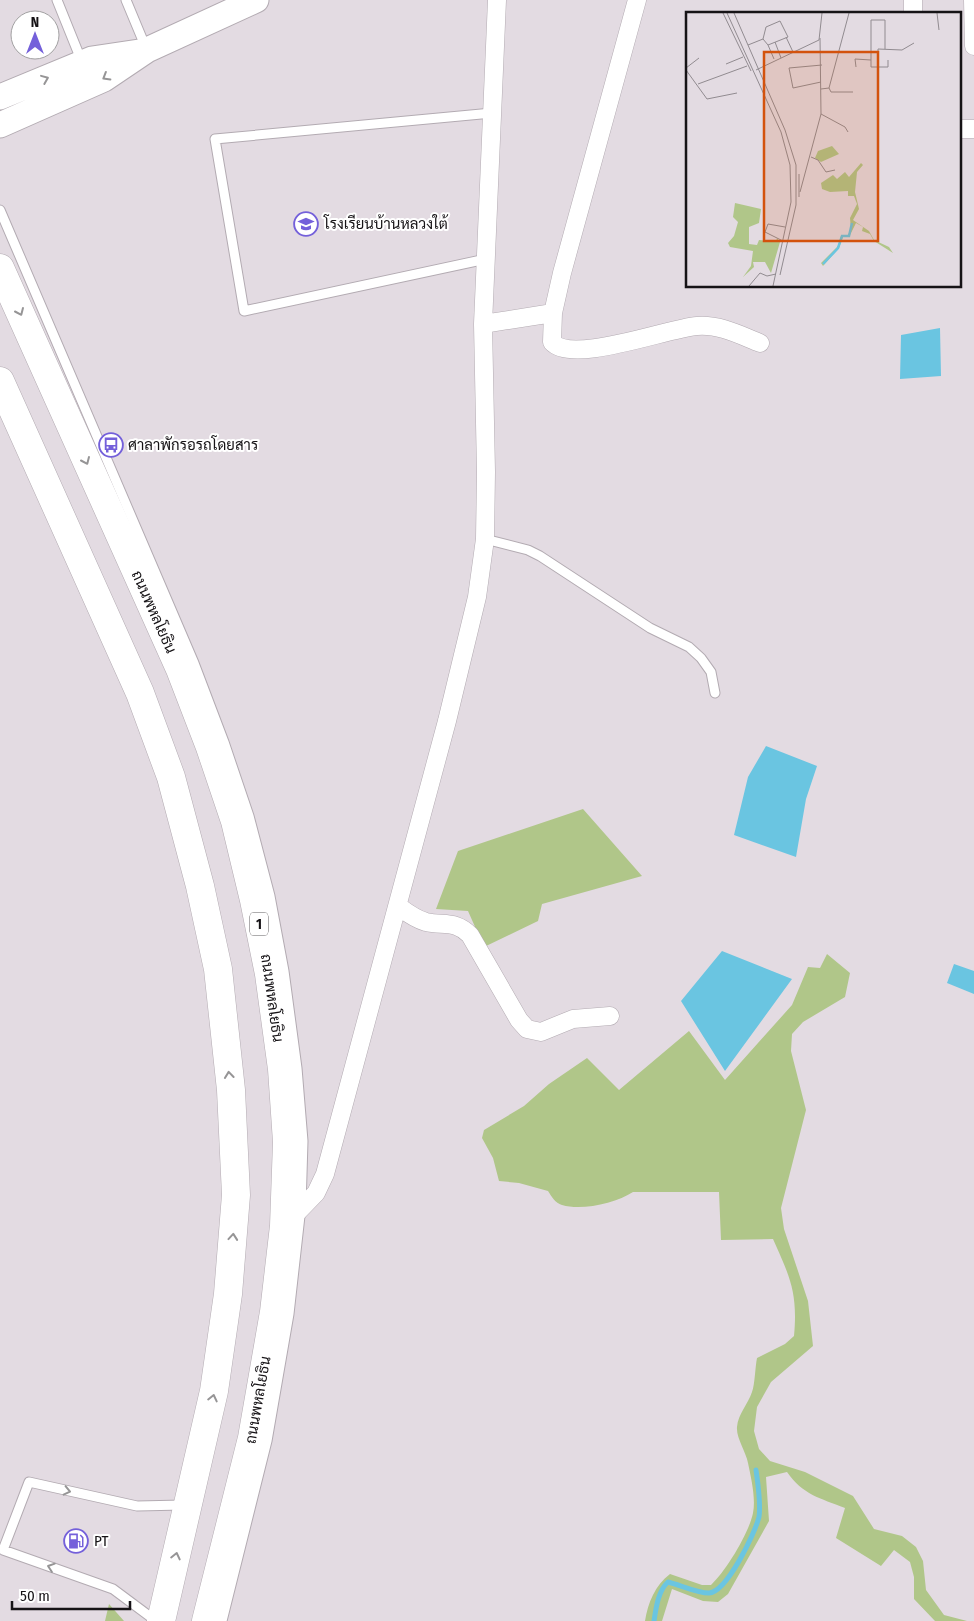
<svg xmlns="http://www.w3.org/2000/svg" width="974" height="1621" font-family="'Fira Sans Condensed',Sarabun,sans-serif">
<style>
.green{fill:#b0c689}
.water{fill:#6ac5e1}
.lines{fill:none;stroke-linecap:round;stroke-linejoin:round}
.stream{stroke:#6ac5e1;stroke-width:5}
.service-casing{stroke:#b3abb2;stroke-width:11}
.minor-casing{stroke:#b3abb2;stroke-width:19}
.secondary-casing{stroke:#b3abb2;stroke-width:27}
.trunk-casing{stroke:#b3abb2;stroke-width:29}
.service{stroke:#fff;stroke-width:9}
.minor{stroke:#fff;stroke-width:18}
.secondary{stroke:#fff;stroke-width:25}
.trunk{stroke:#fff;stroke-width:28}
.oneway{stroke:#969596}
.labels{text-anchor:middle;dominant-baseline:central;stroke-width:4;stroke-linejoin:round;paint-order:stroke}
.shield{fill:#fff;stroke:#5c5a5c;stroke-width:1}
.shield-label{font-size:14px;font-weight:bold;fill:#161316}
.poi-label{font-size:15px;fill:#161316;stroke:#fff;text-anchor:start}
.street-label{font-size:15px;fill:#161316;stroke:#fff}
.inset-river{fill:none;stroke:#6ac5e1;stroke-width:2.5}
.inset-road{fill:none;stroke:#918b90;stroke-width:1}
.view{fill:#d3520d;fill-opacity:0.15;stroke:#d3520d;stroke-width:2.5}
.inset-edge{fill:none;stroke:#161316;stroke-width:2.5}
</style>
<rect width="100%" height="100%" fill="#e3dbe2"/>
<path class="green" d="M 583,809 L 642,876 L 542,904 L 538,921 L 484,947 L 468,911 L 436,909 L 458,851 Z
M 827,954 L 850,973 L 845,997 L 803,1022 L 792,1034 L 791,1051 L 806,1110 L 781,1208 L 784,1229 L 808,1301 L 813,1346 L 771,1382 L 757,1407 L 754,1431 L 759,1449 L 770,1461 L 805,1472 L 853,1496 L 874,1529 L 902,1536 L 916,1547 L 923,1561 L 926,1590 L 944,1615 L 967,1621 L 935,1621 L 914,1599 L 914,1577 L 910,1562 L 894,1550 L 881,1566 L 836,1538 L 845,1508 C 820,1498 803,1495 787,1472 L 766,1477 L 769,1521 L 728,1594 L 718,1602 L 703,1601 L 672,1589 L 662,1621 L 645,1621 C 648,1603 655,1585 670,1574 L 702,1585 L 711,1585 C 726,1571 749,1533 753,1513 C 756,1498 751,1478 748,1463 C 746,1452 736,1438 737,1427 C 738,1414 748,1404 752,1392 C 755,1384 755,1368 757,1358 L 785,1344 L 794,1336 C 798,1293 790,1277 773,1239 L 721,1240 L 719,1192 L 633,1192 C 616,1203 582,1211 562,1205 C 555,1203 552,1197 548,1191 L 519,1183 L 499,1181 L 493,1158 L 482,1138 L 484,1130 L 524,1106 L 549,1084 L 587,1058 L 619,1090 L 689,1031 L 725,1080 L 792,1005 L 808,967 L 820,968 Z
M 109,1604 L 124,1621 L 105,1621 Z"/>
<path class="water" d="M 940,328 L 941,376 L 900,379 L 901,335 Z
M 766,746 L 817,766 L 806,799 L 796,857 L 734,835 L 748,777 Z
M 722,951 L 792,979 L 725,1071 L 681,1001 Z
M 954,964 L 974,971 L 974,994 L 947,983 Z"/>
<g class="lines">
<path class="stream" d="M 654,1621 C 656,1608 658,1591 668,1582 C 680,1585 697,1593 709,1593 C 727,1592 755,1533 759,1517 C 761,1503 758,1484 756,1470"/>
<g class="service-casing">
<path id="service" d="M 57,0 L 82,62
M 126,0 L 146,48
M 0,210 L 194,663 L 224,742 L 249,816 L 270,896 L 284,971 L 297,1068 L 303,1141 L 301,1207 L 289,1314 L 267,1441 L 222,1621
M 486,259 L 244,311 L 215,139 L 492,113
M 485,539 L 528,550 L 540,556 L 650,628 L 689,647 L 701,658 L 711,672 L 715,693
M 156,1621 L 113,1589 L 3,1550 L 29,1482 L 137,1506 L 183,1505"/>
</g>
<g class="minor-casing">
<path id="minor" d="M 913,0 L 913,14
M 973,0 L 974,46
M 960,129 L 974,129
M 553,313 L 552,342 C 572,365 668,328 697,326 C 719,324 740,335 760,343
M 483,324 L 553,313 L 562,273 L 637,0
M 398,906 C 406,912 415,919 426,922 C 444,926 455,920 470,935 L 519,1020 L 527,1029 L 541,1032 L 573,1019 L 610,1016
M 284,1226 L 316,1193 L 325,1174 L 447,721 L 477,597 L 485,539 L 486,472 L 483,324 L 497,0"/>
</g>
<g class="secondary-casing">
<path id="secondary" d="M 0,97 L 92,59 L 139,52
M 0,125 L 104,79 L 147,50 L 256,0"/>
</g>
<g class="trunk-casing">
<path id="trunk" d="M 0,268 L 180,669 L 210,747 L 235,821 L 254,900 L 269,974 L 282,1069 L 287,1142 L 284,1226 L 274,1312 L 252,1438 L 206,1621
M 0,381 L 140,693 L 171,777 L 200,886 L 218,969 L 231,1090 L 236,1195 L 228,1294 L 214,1391 L 161,1621"/>
</g>
<use href="#service" class="service"/>
<use href="#minor" class="minor"/>
<use href="#secondary" class="secondary"/>
<use href="#trunk" class="trunk"/>
</g>
<defs><path id="oneway-chevron" d="M-2-3.5L2.5 0L-2 3.5" fill="none" stroke-width="1.6" stroke-linecap="round" stroke-linejoin="round" transform="scale(1.25)"/></defs>
<g class="oneway">
<use href="#oneway-chevron" transform="translate(106 77) rotate(149)"/>
<use href="#oneway-chevron" transform="translate(45 79) rotate(-22)"/>
<use href="#oneway-chevron" transform="translate(20 312) rotate(66)"/>
<use href="#oneway-chevron" transform="translate(86 461) rotate(66)"/>
<use href="#oneway-chevron" transform="translate(229 1075) rotate(-96)"/>
<use href="#oneway-chevron" transform="translate(233 1237) rotate(-85)"/>
<use href="#oneway-chevron" transform="translate(213 1398) rotate(-77)"/>
<use href="#oneway-chevron" transform="translate(67 1491) rotate(13)"/>
<use href="#oneway-chevron" transform="translate(176 1556) rotate(-77)"/>
<use href="#oneway-chevron" transform="translate(51 1567) rotate(-161)"/>
</g>
<defs>
<g id="school-ring" transform="scale(1.25)"><circle r="9.5" fill="#fff" stroke="#7460da" stroke-width="1.5"/><path d="M0-5L7-2L0 1L-7-2ZM-4 1L0 2.5L4 1V4Q0 6-4 4Z" fill="#7460da"/></g>
<g id="bus-ring" transform="scale(1.25)"><circle r="9.5" fill="#fff" stroke="#7460da" stroke-width="1.5"/><path d="M-5-6H5V4H4V6H2V4H-2V6H-4V4H-5ZM-3.5-4V0h7V-4ZM-3.5 1.2v1.5H-2V1.2ZM2 1.2v1.5H3.5V1.2Z" fill="#7460da"/></g>
<g id="fuel-ring" transform="scale(1.25)"><circle r="9.5" fill="#fff" stroke="#7460da" stroke-width="1.5"/><path d="M-5.5-6h7V0h2V4h1.3V-2.5L3-4.5l.8-.8L6-3V5H2.5V1h-1V6h-7ZM-4.2-4.7v3.2H.2V-4.7Z" fill="#7460da"/></g>
</defs>
<g fill-rule="evenodd">
<use href="#school-ring" x="306" y="224"/>
<use href="#bus-ring" x="111" y="445"/>
<use href="#fuel-ring" x="76" y="1541"/>
</g>
<g class="labels">
<rect class="shield" x="250" y="912.5" width="18" height="23" rx="4"/>
<g class="shield-label">
<text x="259" y="924">1</text>
</g>
<g class="poi-label">
<text x="324" y="224">โรงเรียนบ้านหลวงใต้</text>
<text x="128" y="445">ศาลาพักรอรถโดยสาร</text>
<text x="94" y="1541">PT</text>
</g>
<g class="street-label">
<text transform="translate(154 612) rotate(66)">ถนนพหลโยธิน</text>
<text transform="translate(272 998) rotate(82)">ถนนพหลโยธิน</text>
<text transform="translate(258 1400) rotate(-80)">ถนนพหลโยธิน</text>
</g>
</g>
<g transform="translate(686 12)">
<rect width="275" height="275" fill="#e3dbe2"/>
<path d="M 146,134 L 153,142 L 135,150 L 129,146 L 132,139 ZM 175,151 L 177,153 L 171,160 L 169,180 L 173,197 L 167,208 L 183,219 L 188,228 L 203,235 L 207,241 L 188,229 L 184,222 L 176,219 L 177,215 L 170,211 L 163,225 L 157,225 L 153,236 L 137,254 L 135,251 L 152,234 L 155,224 L 161,224 L 165,218 L 164,206 L 171,192 L 168,184 L 162,184 L 162,179 L 144,180 L 136,177 L 135,171 L 147,163 L 151,167 L 159,160 L 163,165 ZM 49,191 L 75,197 L 73,211 L 63,215 L 63,232 L 71,233 L 73,228 L 90,230 L 91,226 L 94,230 L 85,261 L 79,250 L 67,250 L 68,255 L 57,265 L 65,254 L 67,239 L 44,235 L 42,231 L 48,224 L 52,210 L 47,205 Z" fill="#b0c689"/>
<path class="inset-river" d="M 137,252 L 152,236 L 156,224 L 163,224 L 166,211"/>
<path class="inset-road" d="M 37,1 L 65,59M 41,1 L 95,120 L 104,153 L 105,190 L 87,274M 48,1 L 99,118 L 110,153 L 110,193 L 94,263M 251,1 L 253,18M 100,25 L 107,40M 89,30 L 95,46M 62,33 L 77,27 L 82,33 L 102,25 L 94,9 L 80,15 L 77,27M 82,33 L 88,47M 199,37 L 199,8 L 185,8 L 185,55 L 202,55 L 202,48M 40,52 L 57,45M 170,55 L 169,47 L 185,48M 192,55 L 192,37 L 216,38 L 228,31M 0,56 L 13,46M 0,58 L 21,87 L 51,81M 70,58 L 133,28 L 136,1M 135,70 L 107,76 L 103,56 L 136,53M 12,72 L 61,54M 143,76 L 145,80 L 167,80M 135,77 L 143,76 L 163,1M 135,102 L 159,115 L 162,120M 125,145 L 132,148 L 140,160 L 149,158M 113,162 L 113,185M 114,180 L 135,102 L 134,26M 97,229 L 79,220 L 82,212 L 99,215M 74,261 L 81,264 L 90,262M 63,274 L 74,261"/>
<path class="view" d="M 78,40 L 192,40 L 192,229 L 78,229 Z"/>
<rect width="275" height="275" class="inset-edge"/>
</g>
<g transform="translate(35 35)"><circle r="24" fill="#ffffff" stroke="#a2a1a2"/>
<path d="M0-4L9 19L0 12L-9 19Z" fill="#7460da"/>
<text y="-8" font-size="14" font-weight="bold" text-anchor="middle" fill="#161316">N</text>
</g>
<path d="M12 1601v8h118v-8" fill="none" stroke="#161316" stroke-width="2.5"/>
<text x="20" y="1601" font-size="15" fill="#161316" stroke="#ffffff" stroke-width="4" paint-order="stroke">50 m</text>
</svg>
